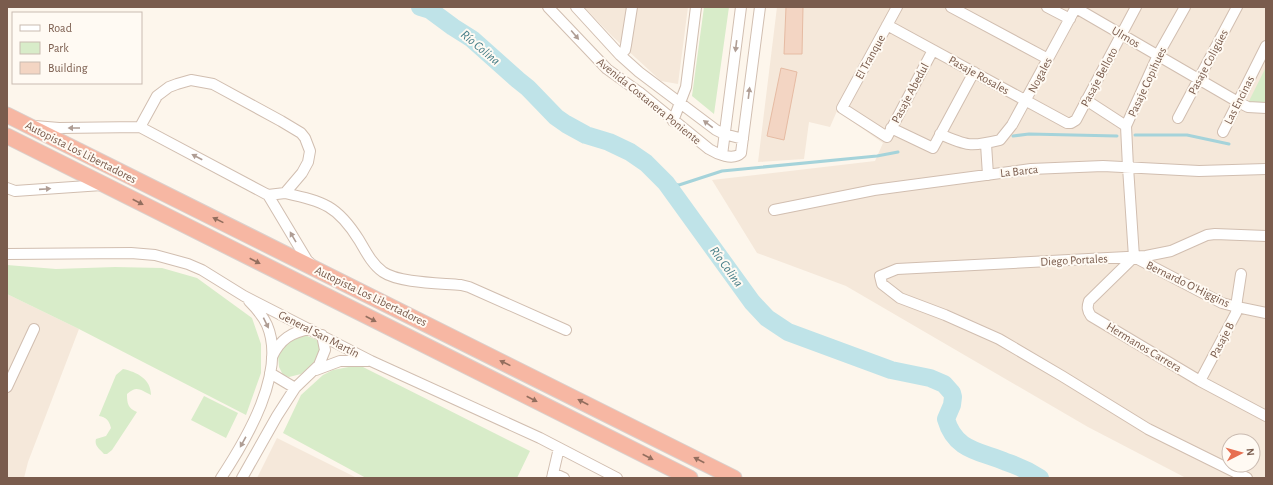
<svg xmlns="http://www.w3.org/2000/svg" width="1273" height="485" font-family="'Alegreya Sans',sans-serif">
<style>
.residential{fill:#f5e8da;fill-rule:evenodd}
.green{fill:#d8ecc9}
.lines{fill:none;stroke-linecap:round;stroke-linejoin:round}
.stream{stroke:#a5d3da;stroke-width:3}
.river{stroke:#bfe3e8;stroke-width:18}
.building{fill:#f3d5c3;stroke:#e6bba3}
.minor-casing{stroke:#d1beb0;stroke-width:12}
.highway-casing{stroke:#dad1cd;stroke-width:17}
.minor{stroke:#fff;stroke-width:10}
.highway{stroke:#f7b7a3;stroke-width:15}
.oneway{fill:#af9d94}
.oneway2{fill:#936e5e}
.labels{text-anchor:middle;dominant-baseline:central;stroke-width:4;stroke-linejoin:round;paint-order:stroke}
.street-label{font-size:12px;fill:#7a5c4d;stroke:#fffaf3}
.water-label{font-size:13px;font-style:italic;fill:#437c86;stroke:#fffaf3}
</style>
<rect width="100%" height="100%" fill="#fdf6ec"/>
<path class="residential" d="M 584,7 L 688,7 L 678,84 L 661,81 L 612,36 Z
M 777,7 L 1266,7 L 1266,478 L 1186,478 L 1088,427 L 846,286 L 757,253 L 712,180 L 875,161 L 883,143 L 837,111 L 830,127 L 809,122 L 804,159 L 758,162 ZM 1229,441 L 1253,441 L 1253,465 L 1229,465 Z
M 7,294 L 79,329 L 28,462 L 24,478 L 7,478 Z
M 277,438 L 357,478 L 257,478 Z"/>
<path class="green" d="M 704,7 L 729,7 L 714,114 L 692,96 Z
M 1266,67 L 1266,104 L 1248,103 Z
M 7,265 L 56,269 L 115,267 L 162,268 L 197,278 L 252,318 L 261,344 L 261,373 L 246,415 L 79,329 L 7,294 Z
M 305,335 L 317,340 L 321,347 L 319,359 L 301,374 L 289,377 L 283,375 L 279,367 L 278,356 L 279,352 L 288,340 Z
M 359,365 L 530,451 L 517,478 L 366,478 L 283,433 L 301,395 L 323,375 L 333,370 Z
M 123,369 C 137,372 151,379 151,395 C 140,390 137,385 127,394 C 127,404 128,408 137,412 L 112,450 L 107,454 L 104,454 C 100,449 94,446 96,439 L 106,436 L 111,428 C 109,420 106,417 99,416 L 116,375 Z
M 204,396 L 238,413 L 226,438 L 191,420 Z"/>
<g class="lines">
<path class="stream" d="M 1135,135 L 1187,135 L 1229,144
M 1013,136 L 1029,134 L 1117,136
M 666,183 L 679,185 L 722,171 L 877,156 L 898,152"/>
<path class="river" d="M 420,7 L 430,10 L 453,27 L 472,39 L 518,80 L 528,88 L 556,117 L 566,124 L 586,135 L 609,142 L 630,152 L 646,163 L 666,183 L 752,302 L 767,318 L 788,332 L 891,370 L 930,378 L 944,384 L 952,393 L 953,397 L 952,405 L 946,419 C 955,451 980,451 1006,462 C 1018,466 1029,471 1040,478"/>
</g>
<path class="building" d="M 786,7 L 803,7 L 802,54 L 784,54 Z
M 781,68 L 797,72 L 784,140 L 767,136 Z"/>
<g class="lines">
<g class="minor-casing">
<path id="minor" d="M 548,7 L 607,69 L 639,92 L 709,149 C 717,154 733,161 741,153 L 760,7
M 576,7 L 620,55 L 639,72 L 716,130 L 724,134 L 743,139
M 897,7 L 842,108 L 887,137 L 933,50
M 951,7 L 1048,59
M 1047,7 L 1070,19
M 1076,8 L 1238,102 L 1248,107 L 1266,108
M 887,25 L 1067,123 L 1071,123 L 1076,120 L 1136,7
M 620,55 L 625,50 L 626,45 L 632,7
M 1086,100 L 1126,126
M 1178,118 L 1237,7
M 673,121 L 686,87 L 696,7
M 35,126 L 59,128 L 140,127 L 268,195 L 307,260 L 311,264
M 140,127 L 157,96 L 169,87 L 177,84 L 191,80 L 213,84 L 281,121 L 301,133 L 305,138 L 310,151 L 308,162 L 302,173 L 285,193 L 268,195
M 891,128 L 933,148 L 974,72
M 1223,132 L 1266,46
M 940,134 C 967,146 971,147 1000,140 L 1012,125 L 1076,7
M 986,144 L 988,175
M 722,155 L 741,7
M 7,188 L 15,191 L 102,185
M 285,193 C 324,202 337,205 359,240 C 366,252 372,264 383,272 C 399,283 440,283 461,285 L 469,287 L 566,330
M 774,210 L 874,190 L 1031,169 L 1103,166 L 1199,171 L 1266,169
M 7,254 L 131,253 L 155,255 L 188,264 L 202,270 L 244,296 L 371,361 L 540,438 L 617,478
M 1134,257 L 1089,301 C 1087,307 1087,310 1091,316 L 1200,381 L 1266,416
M 1134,257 L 1128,167 L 1126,126 L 1158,55 L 1185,7
M 1134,257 L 1222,303 L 1237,307 L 1266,313
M 272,357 C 280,339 292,332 310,329
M 316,370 L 340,361 L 368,361
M 270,373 L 295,388
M 1200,381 L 1236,313 L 1237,300 L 1241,274
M 7,387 L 34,329
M 553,473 L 564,478
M 221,478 C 246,440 287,372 267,325 C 263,316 256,308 249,301
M 242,478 L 277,416 L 295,388 L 319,365 L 325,350 L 322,335
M 552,478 L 559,448
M 1247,478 L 1148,429 L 1062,376 L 999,339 L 945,315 L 900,298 L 882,284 L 880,276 L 897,269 L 1146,256 L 1171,251 L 1207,235 L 1215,234 L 1266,236"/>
</g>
<g class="highway-casing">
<path id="highway" d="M 7,115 L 734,478
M 7,136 L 690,478"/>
</g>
<use href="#minor" class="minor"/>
<use href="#highway" class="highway"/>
</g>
<defs><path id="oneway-solid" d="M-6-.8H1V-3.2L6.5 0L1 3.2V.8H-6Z"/></defs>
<g class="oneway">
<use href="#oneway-solid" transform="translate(575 35) rotate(50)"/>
<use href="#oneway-solid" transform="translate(736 46) rotate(97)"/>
<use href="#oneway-solid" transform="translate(749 93) rotate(-83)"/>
<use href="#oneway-solid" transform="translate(708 124) rotate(-143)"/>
<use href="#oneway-solid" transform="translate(74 128) rotate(180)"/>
<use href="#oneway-solid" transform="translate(197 157) rotate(-152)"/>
<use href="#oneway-solid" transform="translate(45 189) rotate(-4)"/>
<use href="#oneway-solid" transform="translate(293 237) rotate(-120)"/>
<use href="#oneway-solid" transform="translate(266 323) rotate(64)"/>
<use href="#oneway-solid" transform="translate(243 442) rotate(119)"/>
</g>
<g class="oneway2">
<use href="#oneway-solid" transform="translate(138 202) rotate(27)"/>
<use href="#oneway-solid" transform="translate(218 220) rotate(-154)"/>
<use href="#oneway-solid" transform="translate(255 261) rotate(27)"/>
<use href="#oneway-solid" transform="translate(371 319) rotate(27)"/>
<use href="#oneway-solid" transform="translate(505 363) rotate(-154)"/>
<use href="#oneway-solid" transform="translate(532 399) rotate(27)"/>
<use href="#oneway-solid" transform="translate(583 402) rotate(-153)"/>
<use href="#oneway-solid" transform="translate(648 457) rotate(27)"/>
<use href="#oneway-solid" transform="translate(699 460) rotate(-153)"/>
</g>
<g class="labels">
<g class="street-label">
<text transform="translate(1126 37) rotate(30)">Ulmos</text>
<text transform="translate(870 57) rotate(-61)">El Tranque</text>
<text transform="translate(1208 62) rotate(-62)">Pasaje Coligües</text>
<text transform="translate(979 75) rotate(29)">Pasaje Rosales</text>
<text transform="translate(1040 75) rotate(-62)">Nogales</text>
<text transform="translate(1099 77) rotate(-62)">Pasaje Belloto</text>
<text transform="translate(1147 82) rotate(-65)">Pasaje Copihues</text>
<text transform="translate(910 93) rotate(-62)">Pasaje Abedul</text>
<text transform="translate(1239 100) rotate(-63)">Las Encinas</text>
<text transform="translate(649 101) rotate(39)">Avenida Costanera Poniente</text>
<text transform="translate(81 152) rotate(27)">Autopista Los Libertadores</text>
<text transform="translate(1019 171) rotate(-6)">La Barca</text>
<text transform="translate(1074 260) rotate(-3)">Diego Portales</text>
<text transform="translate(1188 284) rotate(26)">Bernardo O'Higgins</text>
<text transform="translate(371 296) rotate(26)">Autopista Los Libertadores</text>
<text transform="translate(319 334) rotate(27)">General San Martín</text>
<text transform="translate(1222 340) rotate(-62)">Pasaje B</text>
<text transform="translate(1144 347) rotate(31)">Hermanos Carrera</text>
</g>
<g class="water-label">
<text transform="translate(480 48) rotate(40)">Río Colina</text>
<text transform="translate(726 267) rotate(54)">Río Colina</text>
</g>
</g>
<rect width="1273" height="485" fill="none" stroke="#7a5c4d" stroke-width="16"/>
<rect x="12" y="12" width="130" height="72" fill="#fffaf3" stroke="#cabbb1"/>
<rect x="20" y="25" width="20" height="6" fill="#ffffff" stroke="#cabbb1"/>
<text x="48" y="32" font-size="12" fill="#7a5c4d">Road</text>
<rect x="20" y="42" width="20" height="12" fill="#d8ecc9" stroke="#cabbb1"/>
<text x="48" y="52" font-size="12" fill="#7a5c4d">Park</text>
<rect x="20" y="62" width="20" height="12" fill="#f3d5c3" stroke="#cabbb1"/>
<text x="48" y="72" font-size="12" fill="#7a5c4d">Building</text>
<g transform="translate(1241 453) rotate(84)"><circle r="19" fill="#fffaf3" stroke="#cabbb1"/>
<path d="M0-3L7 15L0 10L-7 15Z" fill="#e76f51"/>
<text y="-6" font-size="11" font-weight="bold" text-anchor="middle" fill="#7a5c4d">N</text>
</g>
</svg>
